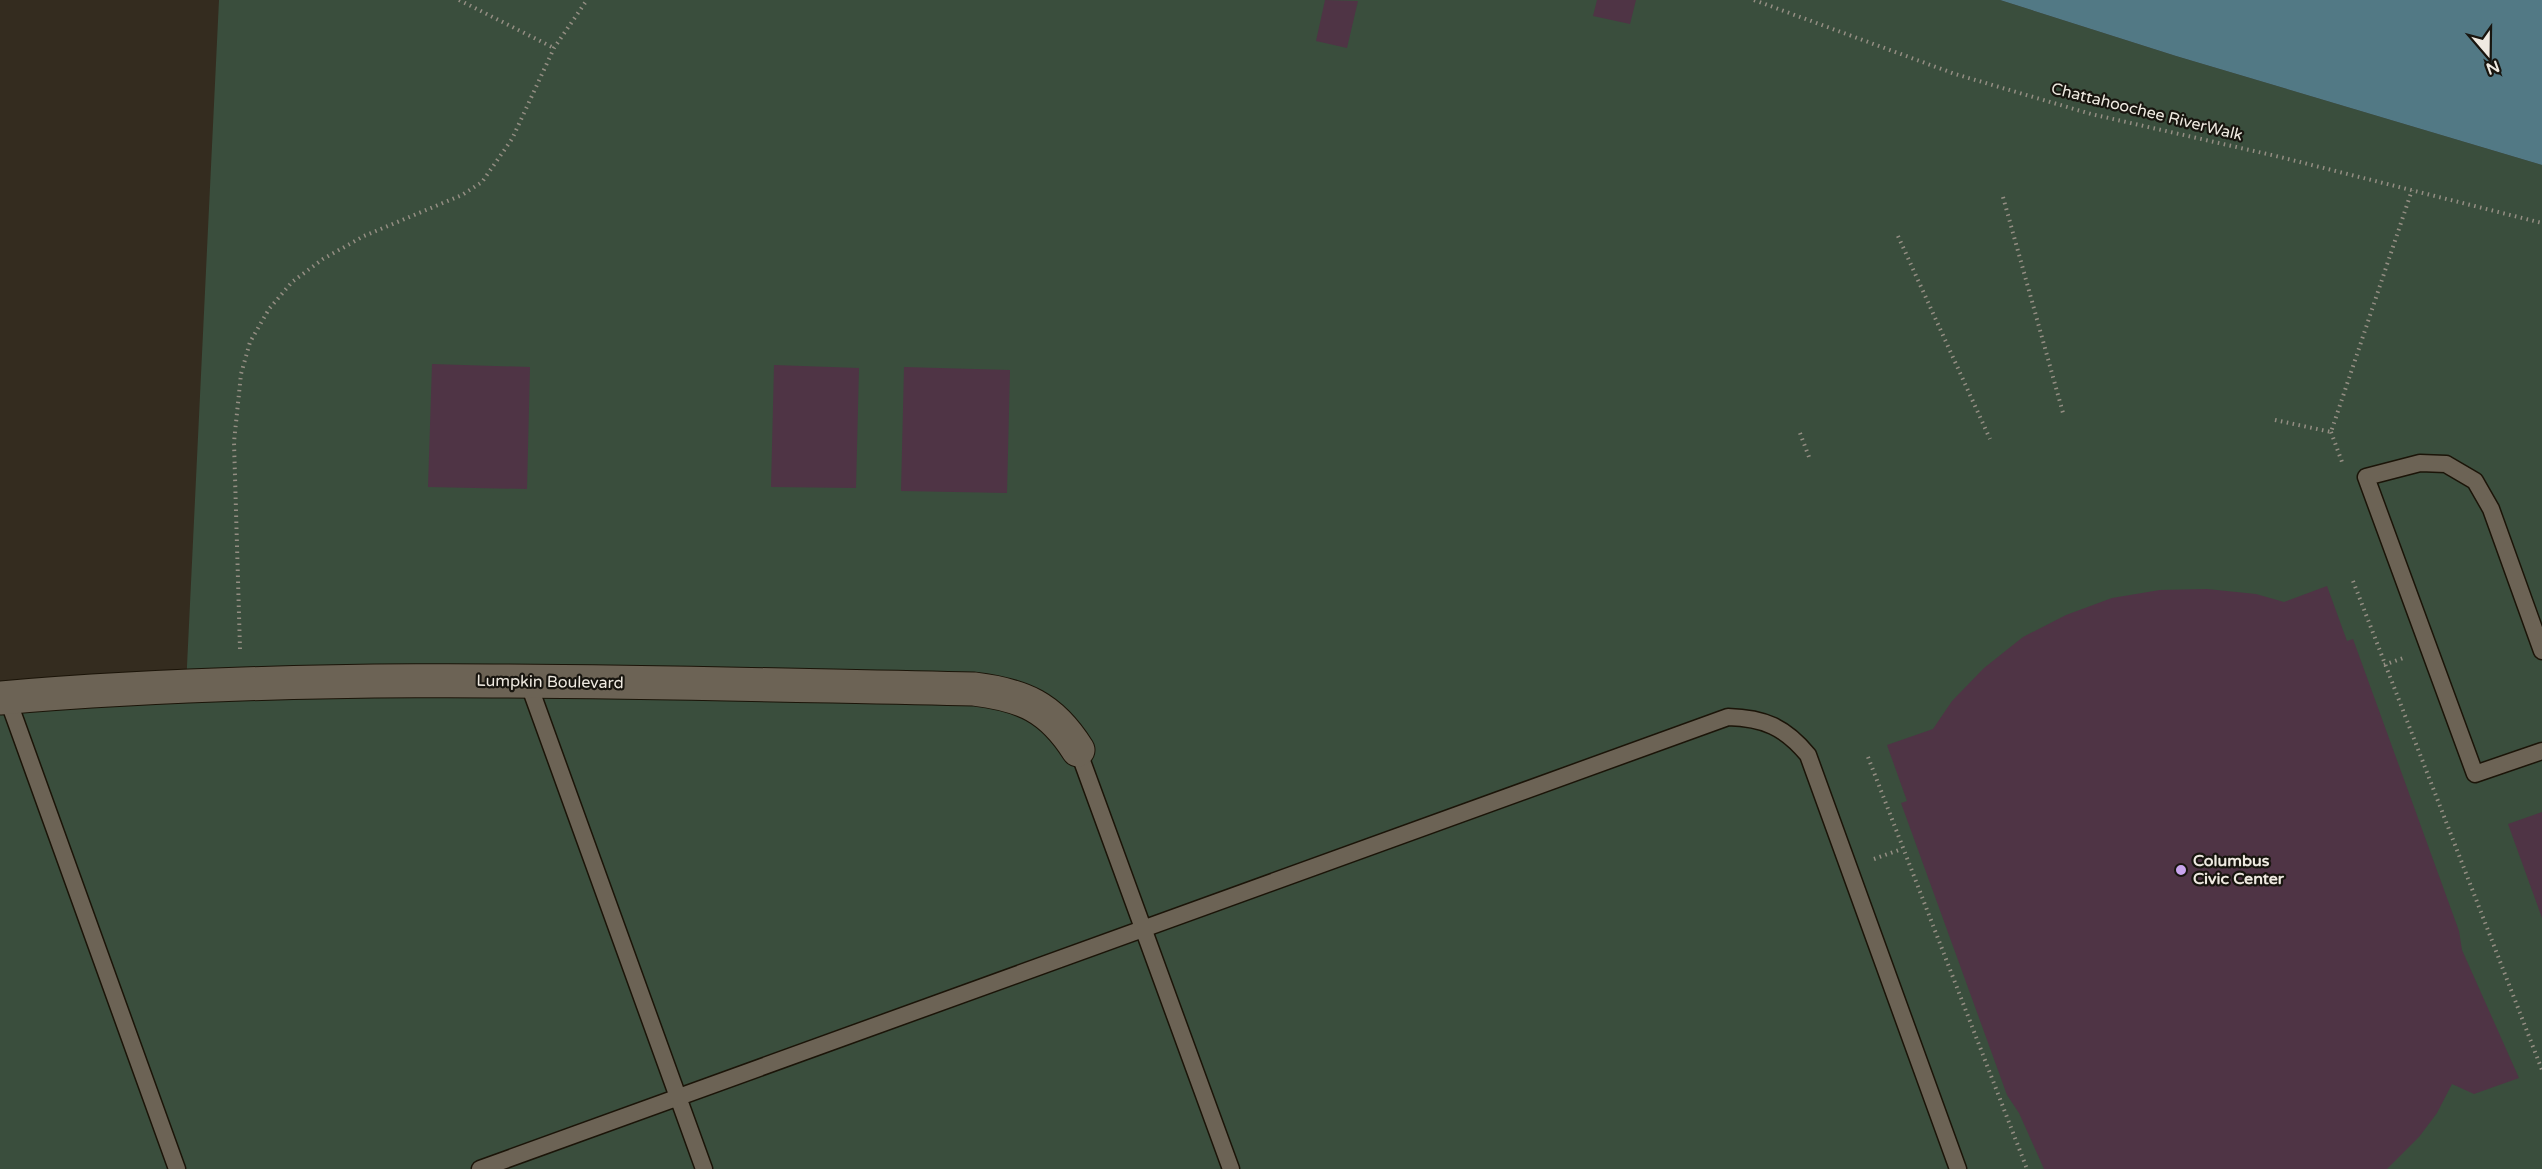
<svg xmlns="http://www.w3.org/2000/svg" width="2542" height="1169" font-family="'Varela Round',sans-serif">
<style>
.green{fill:#3a4e3d}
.water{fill:#527985}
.building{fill:#4f3445}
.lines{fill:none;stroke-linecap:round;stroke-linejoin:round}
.lane-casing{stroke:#1b1408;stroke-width:19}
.street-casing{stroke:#1b1408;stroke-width:35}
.path{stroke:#948e83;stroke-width:4;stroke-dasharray:1.5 4.5;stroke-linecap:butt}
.lane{stroke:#6c6355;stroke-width:16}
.street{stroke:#6c6355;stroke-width:33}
.poi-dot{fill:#c9a5ee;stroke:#18150f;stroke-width:2}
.labels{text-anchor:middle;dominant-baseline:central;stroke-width:4.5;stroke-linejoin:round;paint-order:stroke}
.street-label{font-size:16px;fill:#efeae1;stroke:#18150f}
.poi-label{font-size:16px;font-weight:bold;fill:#efeae1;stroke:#18150f;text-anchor:start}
</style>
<rect width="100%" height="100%" fill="#342c1f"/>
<path class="green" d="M 219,0 L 2000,0 L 2176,56 L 2542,165 L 2542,1169 L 0,1169 L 0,698 L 186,687 Z"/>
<path class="water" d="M 2000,0 L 2542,0 L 2542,165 L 2176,56 Z"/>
<path class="building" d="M 1325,0 L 1358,1 L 1347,48 L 1316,41 Z
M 1597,0 L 1636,0 L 1630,24 L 1593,16 Z
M 432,364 L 530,367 L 527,489 L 428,487 Z
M 774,365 L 859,368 L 856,488 L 771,487 Z
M 904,367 L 1010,370 L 1007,493 L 901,491 Z
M 2327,586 L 2347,641 L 2353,639 L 2459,931 L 2462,950 L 2519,1078 L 2474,1094 L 2452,1084 L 2437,1113 L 2419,1137 L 2387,1169 L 2044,1169 L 2019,1113 L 2007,1095 L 1901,803 L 1907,801 L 1887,745 L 1933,729 L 1952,701 L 1984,668 L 2023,637 L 2066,615 L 2112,598 L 2160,590 L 2207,589 L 2256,594 L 2284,602 Z
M 2542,812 L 2542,918 L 2508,824 Z"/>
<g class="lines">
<g class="lane-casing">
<path id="lane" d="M 2542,651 L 2491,509 L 2475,481 L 2446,464 L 2420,463 L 2366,477 L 2475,774 L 2542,751
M 528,682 L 704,1169
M 7,697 L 177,1169
M 1078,750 L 1231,1169
M 480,1169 L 1728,717 C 1764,718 1785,727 1808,755 L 1958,1169"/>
</g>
<g class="street-casing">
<path id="street" d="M 0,698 C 323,670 650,683 974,689 C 1023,695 1051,707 1078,750"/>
</g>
<path class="path" d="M 459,0 L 554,48
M 1754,0 L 1955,74 L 2091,114 L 2276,156 L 2542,223
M 2003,197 L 2063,413
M 1898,236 L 1990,439
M 2275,420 L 2331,432 L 2412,190
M 2331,432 L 2342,462
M 1800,433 L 1809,457
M 2353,581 L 2542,1070
M 240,649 L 234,442 L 241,374 L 250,342 L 269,309 L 292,282 L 323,259 L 364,236 L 462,195 L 482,182 L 512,139 L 554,48 L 587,0
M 2384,665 L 2403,658
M 1868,757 L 2027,1169
M 1874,859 L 1902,849"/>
<use href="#lane" class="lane"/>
<use href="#street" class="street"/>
</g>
<circle class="poi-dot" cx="2181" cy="870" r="6"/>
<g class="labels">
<g class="street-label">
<text transform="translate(2147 112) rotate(14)">Chattahoochee RiverWalk</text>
<text transform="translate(550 682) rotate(1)">Lumpkin Boulevard</text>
</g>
<g class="poi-label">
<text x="2193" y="861">Columbus<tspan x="2193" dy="18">Civic Center</tspan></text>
</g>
</g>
<g transform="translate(2488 54) rotate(160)" stroke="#18150f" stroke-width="4.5" paint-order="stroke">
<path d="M0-4.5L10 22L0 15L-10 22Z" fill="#efeae1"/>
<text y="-9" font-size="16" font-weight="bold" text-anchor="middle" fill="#efeae1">N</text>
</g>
</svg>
